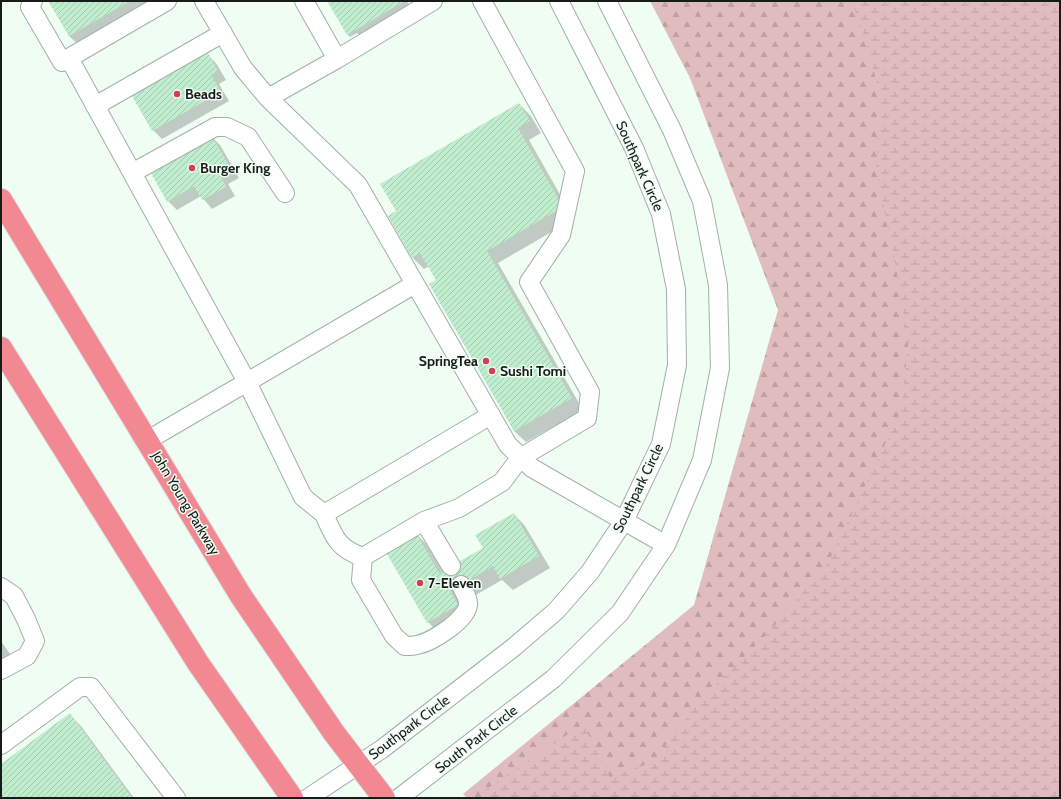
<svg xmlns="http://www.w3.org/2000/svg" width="1061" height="799" font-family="Cabin,sans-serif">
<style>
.forest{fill:url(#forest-firs)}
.wetland{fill:url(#wetland-marsh)}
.shadow{fill:#0003}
.building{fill:url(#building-hatch)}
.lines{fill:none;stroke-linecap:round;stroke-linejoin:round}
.minor-casing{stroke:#a2afa6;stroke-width:20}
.highway-casing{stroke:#dadbda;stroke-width:24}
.minor{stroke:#fff;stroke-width:18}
.highway{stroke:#f28892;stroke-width:22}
.poi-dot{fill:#cf3f58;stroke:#effdf3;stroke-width:1.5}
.labels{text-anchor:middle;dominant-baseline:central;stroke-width:3;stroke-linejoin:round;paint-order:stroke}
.poi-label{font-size:14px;font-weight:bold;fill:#181c19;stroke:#effdf3;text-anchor:start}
.street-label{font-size:14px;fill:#181c19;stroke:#effdf3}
</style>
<defs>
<pattern id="forest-firs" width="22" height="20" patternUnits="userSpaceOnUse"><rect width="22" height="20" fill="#e0bcbe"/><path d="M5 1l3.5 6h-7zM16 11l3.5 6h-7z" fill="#bfa1a3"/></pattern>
<pattern id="wetland-marsh" width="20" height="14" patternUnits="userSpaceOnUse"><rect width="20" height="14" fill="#e0bcbe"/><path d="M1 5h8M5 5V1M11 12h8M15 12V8" fill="none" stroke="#bfa1a3"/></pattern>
<pattern id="building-hatch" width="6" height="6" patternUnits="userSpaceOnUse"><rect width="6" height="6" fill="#c0edce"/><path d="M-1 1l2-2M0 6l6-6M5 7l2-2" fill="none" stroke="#a4cbb0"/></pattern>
</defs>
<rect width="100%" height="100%" fill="#effdf3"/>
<path class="forest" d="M 650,1 L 1060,1 L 1060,798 L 467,798 L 463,794 L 694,605 L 778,310 L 690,78 Z"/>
<path class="wetland" d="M 852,1 L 1060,1 L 1060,798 L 487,798 L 482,792 L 583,724 L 610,777 L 653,762 L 697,704 L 765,636 L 828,563 L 901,411 L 908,344 L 896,267 L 876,171 L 880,96 L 867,44 Z"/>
<path class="shadow" d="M 49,1 L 163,1 L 81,47 L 69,36 Z
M 328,1 L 407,1 L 415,14 L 366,42 L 357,33 L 350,37 L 347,34 Z
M 207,54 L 216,63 L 226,80 L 219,84 L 229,101 L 162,139 L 153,130 Z
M 519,104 L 531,116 L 541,133 L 529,140 L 574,219 L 498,263 L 583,410 L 526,442 L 514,431 L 429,266 L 424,269 L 412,257 L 397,211 Z
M 211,136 L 220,145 L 239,178 L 228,184 L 235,196 L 212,209 L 201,196 L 177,210 L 168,201 Z
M 514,514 L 525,526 L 550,568 L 513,590 L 502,580 L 462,603 L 440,634 L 428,622 L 415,532 L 426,544 L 443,572 L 484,548 Z
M 1,641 L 10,654 L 1,661 Z
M 70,715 L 81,726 L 134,798 L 1,798 L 1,765 Z"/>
<path class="building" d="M 48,1 L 130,1 L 69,36 Z
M 327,1 L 405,1 L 347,35 Z
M 208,53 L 218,71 L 211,75 L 221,92 L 152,131 L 132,96 Z
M 519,103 L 530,121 L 518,128 L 563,207 L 487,251 L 572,398 L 514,431 L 429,284 L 436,280 L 420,253 L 412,258 L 388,216 L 396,211 L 380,184 Z
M 211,135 L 231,169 L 220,175 L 226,187 L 202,200 L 194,186 L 167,202 L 151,173 Z
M 514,513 L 539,556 L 500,579 L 493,566 L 450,591 L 458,605 L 427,623 L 384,549 L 415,531 L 439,573 L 483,548 L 475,535 Z
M 70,713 L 132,798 L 1,798 L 1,764 Z"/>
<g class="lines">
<g class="minor-casing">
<path id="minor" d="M 33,1 L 30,7 L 62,62 L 167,1
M 204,1 L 243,68 L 268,98 L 358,185 L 508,445 L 532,468 L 666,545
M 304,1 L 337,59
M 69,58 L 247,382 L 303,497 L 324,514 L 491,415
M 268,98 L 337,59 L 433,1
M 95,106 L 223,33
M 132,173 L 215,127 L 227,127 L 248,137 L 285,193
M 148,440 L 415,284
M 324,514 C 334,537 338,549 363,557 L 424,521 L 459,508 L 502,482 L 520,458 L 587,418 L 590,392 L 529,282 L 561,235 L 575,171 L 482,1
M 424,521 L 451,566
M 363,557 L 361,580 L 394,636 L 405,646 C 409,646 413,646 417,645 C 432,642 469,619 468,603 C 468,597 463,590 461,585
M 1,587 L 14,596 L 26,619 L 35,641 L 27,656 L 1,670
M 1,745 L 80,687 L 91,687 L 176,798
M 308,798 L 382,749 L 514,647 L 556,611 L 590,572 L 624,521 L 661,444 L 677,365 L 676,289 L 661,214 L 634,148 L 559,1
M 399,798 L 553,679 L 620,613 L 666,545 L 702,460 L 720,368 L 718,285 L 702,201 L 672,130 L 607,1"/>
</g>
<g class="highway-casing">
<path id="highway" d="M 1,200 L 241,596 L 334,733 L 384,798
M 1,348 L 198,663 L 292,798"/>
</g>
<use href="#minor" class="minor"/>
<use href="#highway" class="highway"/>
</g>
<g class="poi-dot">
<circle cx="177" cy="94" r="4"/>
<circle cx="192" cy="168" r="4"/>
<circle cx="486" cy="361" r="4"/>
<circle cx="492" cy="371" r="4"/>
<circle cx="420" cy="583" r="4"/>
</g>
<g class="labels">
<g class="poi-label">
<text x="185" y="94">Beads</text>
<text x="200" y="168">Burger King</text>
<text x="478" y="361" text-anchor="end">SpringTea</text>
<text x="500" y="371">Sushi Tomi</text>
<text x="428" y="583">7-Eleven</text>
</g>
<g class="street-label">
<text transform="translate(640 166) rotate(66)">Southpark Circle</text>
<text transform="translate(638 488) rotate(-64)">Southpark Circle</text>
<text transform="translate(186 503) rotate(59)">John Young Parkway</text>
<text transform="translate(409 727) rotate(-37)">Southpark Circle</text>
<text transform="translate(476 739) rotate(-38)">South Park Circle</text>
</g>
</g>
<rect width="1061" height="799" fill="none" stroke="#181c19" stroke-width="4"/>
</svg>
